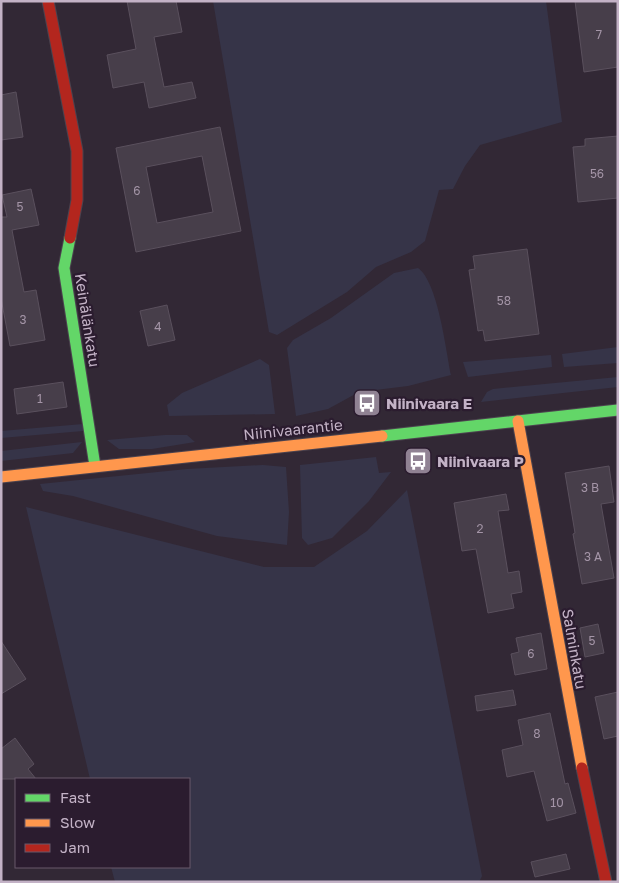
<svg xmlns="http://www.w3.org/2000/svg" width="619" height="883" font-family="'Golos Text',sans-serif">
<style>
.green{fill:#363448}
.building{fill:#473e4a;stroke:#5a505d;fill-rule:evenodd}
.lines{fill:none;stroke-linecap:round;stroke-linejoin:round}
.fast-casing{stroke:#4c434f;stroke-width:13}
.slow-casing{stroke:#4c434f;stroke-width:13}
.jam-casing{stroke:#4c434f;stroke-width:13}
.fast{stroke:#63d668;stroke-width:11}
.slow{stroke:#ff974d;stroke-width:11}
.jam{stroke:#b3261e;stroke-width:11}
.labels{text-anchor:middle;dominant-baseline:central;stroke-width:4.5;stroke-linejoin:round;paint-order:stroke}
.number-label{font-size:12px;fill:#a495a7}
.street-label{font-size:15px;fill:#c3b2c6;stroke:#2b1c2f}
.poi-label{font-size:15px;font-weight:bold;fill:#c3b2c6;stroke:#2b1c2f;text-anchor:start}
</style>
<rect width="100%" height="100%" fill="#322835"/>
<path class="green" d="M 213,1 L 546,1 L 562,122 L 480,145 L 465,166 L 453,189 L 439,190 L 425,241 L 411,252 L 376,267 L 347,292 L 277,335 L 269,332 Z
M 418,268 C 438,282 446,350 451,375 L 408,386 L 359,392 L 328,409 L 296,416 L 287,348 L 293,340 L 331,318 L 394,273 Z
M 618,347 L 618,363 L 564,367 L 562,354 Z
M 551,355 L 552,367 L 468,377 L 463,362 Z
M 260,359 L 269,365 L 275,414 L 169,416 L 167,405 L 182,393 Z
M 618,377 L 618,387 L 481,402 L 487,392 L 493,389 Z
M 83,424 L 83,431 L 1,438 L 1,431 Z
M 165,435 L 187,435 L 195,442 L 152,449 L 119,449 L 107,440 Z
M 82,442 L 73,453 L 1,461 L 1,451 Z
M 376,457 L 379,473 L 391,472 L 369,501 L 332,538 L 308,545 L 302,538 L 300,465 Z
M 263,465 L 286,467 L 289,512 L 287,545 L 217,536 L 73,496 L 43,491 L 40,484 L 187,469 Z
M 407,490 L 482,876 L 479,882 L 115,882 L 111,867 L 189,867 L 189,779 L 90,779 L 26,507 L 264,567 L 314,567 L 367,531 Z"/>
<path class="building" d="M 127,1 L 176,1 L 182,32 L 154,37 L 164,87 L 192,82 L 196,98 L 149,108 L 144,82 L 113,88 L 107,55 L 136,49 Z
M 575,1 L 618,1 L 618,67 L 584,72 Z
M 16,92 L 23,137 L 1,140 L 1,95 Z
M 220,127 L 241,231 L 136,252 L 116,148 ZM 202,156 L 213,212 L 157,223 L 146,167 Z
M 618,136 L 618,198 L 578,202 L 573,147 L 585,146 L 585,139 Z
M 31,189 L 39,225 L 12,230 L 24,292 L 36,290 L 45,340 L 10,346 L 1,298 L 1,217 L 7,217 L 2,195 Z
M 527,249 L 539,334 L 485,341 L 483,330 L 478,331 L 469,270 L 475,269 L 473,256 Z
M 167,305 L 175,340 L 148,346 L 140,311 Z
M 63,382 L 67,407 L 17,414 L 14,389 Z
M 609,466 L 614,502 L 601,504 L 614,578 L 582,584 L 573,534 L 575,533 L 565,473 Z
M 506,494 L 509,510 L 498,511 L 508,573 L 519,571 L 522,592 L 511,594 L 514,608 L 488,613 L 476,549 L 462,551 L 454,503 Z
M 598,624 L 604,653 L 585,657 L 580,628 Z
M 541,633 L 547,669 L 515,675 L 511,654 L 519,652 L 516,638 Z
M 1,641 L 26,679 L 1,694 Z
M 513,690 L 516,705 L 477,711 L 475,696 Z
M 618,692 L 618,736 L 604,739 L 595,697 Z
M 550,713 L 565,784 L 568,783 L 576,813 L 547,821 L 534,771 L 507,777 L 502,750 L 523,745 L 518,720 Z
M 15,738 L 34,764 L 28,769 L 36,779 L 1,779 L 1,749 Z
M 566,854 L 570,869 L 535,877 L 531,862 Z"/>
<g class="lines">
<g class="fast-casing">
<path id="fast" d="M 70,238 L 64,268 L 95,466
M 382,436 L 618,410"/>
</g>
<g class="slow-casing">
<path id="slow" d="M 518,421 L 582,768
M 1,477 L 382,436"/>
</g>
<g class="jam-casing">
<path id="jam" d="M 48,1 L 77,151 L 77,200 L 70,238
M 582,768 L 606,882"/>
</g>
<use href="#fast" class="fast"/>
<use href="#slow" class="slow"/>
<use href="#jam" class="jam"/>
</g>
<defs>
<g id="bus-square" transform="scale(1.4375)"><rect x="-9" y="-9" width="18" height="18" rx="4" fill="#908293" stroke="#2b1c2f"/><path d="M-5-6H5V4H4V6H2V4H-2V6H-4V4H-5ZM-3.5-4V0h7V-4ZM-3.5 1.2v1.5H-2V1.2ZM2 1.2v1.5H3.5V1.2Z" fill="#fff"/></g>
</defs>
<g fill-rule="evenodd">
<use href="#bus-square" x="367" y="403"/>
<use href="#bus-square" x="418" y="461"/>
</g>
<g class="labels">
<g class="number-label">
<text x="599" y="34">7</text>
<text x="597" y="173">56</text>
<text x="137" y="190">6</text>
<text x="20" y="206">5</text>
<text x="504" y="300">58</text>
<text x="23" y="319">3</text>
<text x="158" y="326">4</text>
<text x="40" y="398">1</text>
<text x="590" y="487">3 B</text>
<text x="480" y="528">2</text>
<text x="593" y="556">3 A</text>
<text x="592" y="640">5</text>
<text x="531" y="653">6</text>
<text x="537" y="733">8</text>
<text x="557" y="802">10</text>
</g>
<g class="street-label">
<text transform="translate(88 320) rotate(81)">Keinälänkatu</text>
<text transform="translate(293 429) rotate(-6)">Niinivaarantie</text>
<text transform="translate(575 649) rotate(80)">Salminkatu</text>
</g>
<g class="poi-label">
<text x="386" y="403">Niinivaara E</text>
<text x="437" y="461">Niinivaara P</text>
</g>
</g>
<rect width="619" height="883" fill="none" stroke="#c3b2c6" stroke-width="5"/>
<rect x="15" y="778" width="175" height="90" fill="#2b1c2f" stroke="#68586b"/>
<rect x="25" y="794" width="25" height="8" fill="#63d668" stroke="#68586b"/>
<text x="60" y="803" font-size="15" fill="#c3b2c6">Fast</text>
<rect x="25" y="819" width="25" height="8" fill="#ff974d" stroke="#68586b"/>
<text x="60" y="828" font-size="15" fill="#c3b2c6">Slow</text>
<rect x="25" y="844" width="25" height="8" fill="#b3261e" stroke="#68586b"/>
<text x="60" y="853" font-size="15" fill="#c3b2c6">Jam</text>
</svg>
